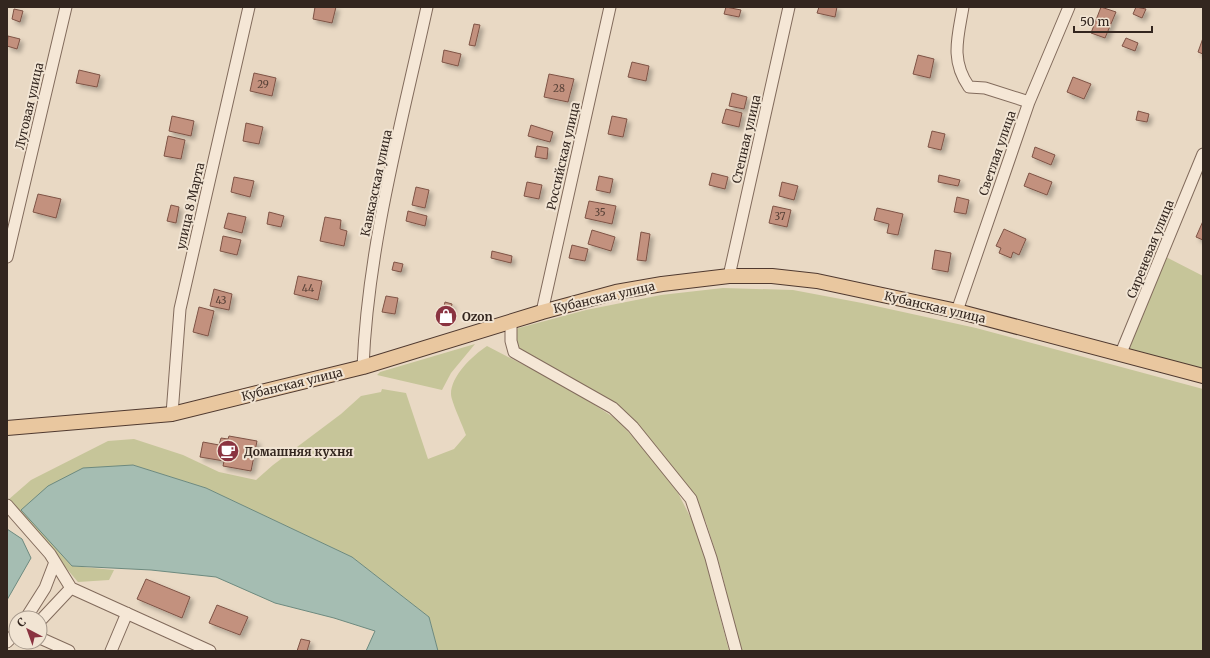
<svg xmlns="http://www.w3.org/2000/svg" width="1210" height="658" font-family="Merriweather,serif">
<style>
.green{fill:#c6c599}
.water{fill:#a5bdb2;stroke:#6d8a7f}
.building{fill:#c3917e;stroke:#7e5345;filter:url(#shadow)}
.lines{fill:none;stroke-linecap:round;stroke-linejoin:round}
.minor-casing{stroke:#826b5c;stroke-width:13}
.major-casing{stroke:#503a30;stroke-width:16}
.minor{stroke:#f5e7d6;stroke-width:11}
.major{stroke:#e9c79f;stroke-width:14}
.labels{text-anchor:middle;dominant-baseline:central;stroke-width:4;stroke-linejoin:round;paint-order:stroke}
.number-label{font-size:10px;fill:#574137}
.street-label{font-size:12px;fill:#33261f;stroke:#f1e4d3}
.poi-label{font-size:12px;font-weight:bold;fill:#33261f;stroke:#f1e4d3;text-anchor:start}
</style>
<defs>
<filter id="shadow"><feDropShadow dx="3.5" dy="3.5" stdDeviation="2" flood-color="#0004"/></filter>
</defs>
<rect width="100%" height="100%" fill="#e9d9c4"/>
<path class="green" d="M 1166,257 L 1203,276 L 1203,369 L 1127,350 L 1152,293 Z
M 723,288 L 793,290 L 862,303 L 976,328 L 1203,389 L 1203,651 L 741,651 L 721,570 L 706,522 L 685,485 L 658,448 L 632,422 L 515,347 L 515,329 L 586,310 L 661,295 Z
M 475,344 L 451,373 L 442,390 L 377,375 L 380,372 Z
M 487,346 L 572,390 L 616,419 L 642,446 L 678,493 L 698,532 L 729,651 L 438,651 L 429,617 L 352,557 L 206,488 L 133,465 L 72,566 L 114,570 L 109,580 L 78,582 L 8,500 L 31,480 L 108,441 L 134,439 L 183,455 L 219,472 L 256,480 L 273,465 L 341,414 L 361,396 L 381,392 L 382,389 L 406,393 L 428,459 L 454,449 L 466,435 C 463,426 451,401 451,394 C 451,376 472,356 487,346 Z"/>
<path class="water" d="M 133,465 L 206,488 L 352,557 L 429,617 L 438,651 L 366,651 L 375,631 L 334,618 L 275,603 L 216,577 L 151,570 L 72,566 L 21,510 L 48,486 L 83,468 Z
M 7,529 L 22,539 L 31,558 L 7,600 Z"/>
<path class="building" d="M 315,7 L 336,7 L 332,23 L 313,19 Z
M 726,7 L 741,10 L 739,17 L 724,14 Z
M 819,7 L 837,7 L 835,17 L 817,13 Z
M 1101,7 L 1116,12 L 1105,38 L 1091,33 Z
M 1136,7 L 1146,9 L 1142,18 L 1133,14 Z
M 14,9 L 23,11 L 20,22 L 12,19 Z
M 474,24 L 480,25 L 475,46 L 469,45 Z
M 8,36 L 20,39 L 17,49 L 7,46 Z
M 1126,38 L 1138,43 L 1135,51 L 1122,46 Z
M 1203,38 L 1203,54 L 1198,52 Z
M 444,50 L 461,54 L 458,66 L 442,62 Z
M 918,55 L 934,59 L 930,78 L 913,74 Z
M 632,62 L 649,66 L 646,81 L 628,77 Z
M 79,70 L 100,75 L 97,87 L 76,83 Z
M 254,73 L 276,78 L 272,96 L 250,91 Z
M 549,74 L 574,79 L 568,102 L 544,97 Z
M 1073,77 L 1091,84 L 1084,99 L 1067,92 Z
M 732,93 L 747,97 L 744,109 L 729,106 Z
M 726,109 L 742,113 L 739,127 L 722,123 Z
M 1138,111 L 1149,114 L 1147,122 L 1136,120 Z
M 172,116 L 194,121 L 191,136 L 169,131 Z
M 612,116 L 627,119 L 623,137 L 608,134 Z
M 246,123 L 263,127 L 259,144 L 243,141 Z
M 531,125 L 553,132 L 550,142 L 528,136 Z
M 932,131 L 945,134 L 941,150 L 928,147 Z
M 168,136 L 185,140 L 181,159 L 164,156 Z
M 537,146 L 548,148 L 547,159 L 535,157 Z
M 1035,147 L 1055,155 L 1051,165 L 1032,157 Z
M 712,173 L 728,177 L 725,189 L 709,185 Z
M 1029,173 L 1052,182 L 1047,195 L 1024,186 Z
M 939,175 L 960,180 L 958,186 L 938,182 Z
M 599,176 L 613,179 L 610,193 L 596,190 Z
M 234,177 L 254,181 L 250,197 L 231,192 Z
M 527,182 L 542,185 L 539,199 L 524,196 Z
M 782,182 L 798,186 L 794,200 L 779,196 Z
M 416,187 L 429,190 L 425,208 L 412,205 Z
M 38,194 L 61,199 L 56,218 L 33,212 Z
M 957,197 L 969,200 L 966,214 L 954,212 Z
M 589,201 L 616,206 L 612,224 L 585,218 Z
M 171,205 L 179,207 L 176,223 L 167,221 Z
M 773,206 L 791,210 L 787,227 L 769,223 Z
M 877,208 L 903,214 L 898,235 L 887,233 L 889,224 L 874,220 Z
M 408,211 L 427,216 L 425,226 L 406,221 Z
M 269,212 L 284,216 L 281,227 L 267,224 Z
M 228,213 L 246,217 L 242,233 L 224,228 Z
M 325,217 L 341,220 L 340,229 L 347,231 L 344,246 L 320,241 Z
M 1203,221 L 1203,240 L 1196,237 Z
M 1004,229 L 1026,239 L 1019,255 L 1013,252 L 1011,258 L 999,253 L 1001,248 L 996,246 Z
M 592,230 L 615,237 L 611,251 L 588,244 Z
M 641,232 L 650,234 L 646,261 L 637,260 Z
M 223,236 L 241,240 L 237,255 L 220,251 Z
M 572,245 L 588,249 L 585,261 L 569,258 Z
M 935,250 L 951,253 L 948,272 L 932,269 Z
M 492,251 L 512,256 L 511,263 L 491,258 Z
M 394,262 L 403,264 L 401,272 L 392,270 Z
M 298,276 L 322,281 L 318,300 L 294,294 Z
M 214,289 L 232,294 L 229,310 L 210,306 Z
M 386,296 L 398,298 L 395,314 L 382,312 Z
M 445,302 L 452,304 L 449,320 L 441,319 Z
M 199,307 L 214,311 L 208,336 L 193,332 Z
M 229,436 L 257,441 L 251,471 L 223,466 L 224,461 L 200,457 L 203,442 L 219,445 L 221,438 L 228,439 Z
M 146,579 L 190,597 L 182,618 L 137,599 Z
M 217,605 L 248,617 L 240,635 L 209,623 Z
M 301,639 L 310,641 L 307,651 L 297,651 Z"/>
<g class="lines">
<g class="minor-casing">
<path id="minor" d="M 963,7 C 958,37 950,60 969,87 L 985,88 L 1029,102
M 7,257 L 66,7
M 729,276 L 789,7
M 957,311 L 1029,102 L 1069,7
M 542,312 L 610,7
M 511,321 L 511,341 L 514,352 L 613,408 L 633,427 L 691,499 L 711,558 L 736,651
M 1121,353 L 1203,154
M 363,367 C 368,245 401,126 427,7
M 172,414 L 180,309 L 249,7
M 7,505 L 50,554 L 71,588 L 210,651
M 26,618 L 45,588 L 55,562
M 40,621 L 71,588
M 40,638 L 69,651
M 7,642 L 16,633
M 111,651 L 127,613"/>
</g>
<g class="major-casing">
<path id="major" d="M 7,428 L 172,414 L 363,367 L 542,312 L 616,292 L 662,284 L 729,276 L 772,276 L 817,281 L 957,311 L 1203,376"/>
</g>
<use href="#minor" class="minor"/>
<use href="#major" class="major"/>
</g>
<defs>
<g id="shop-disc" transform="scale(1.15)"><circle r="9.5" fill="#8a3340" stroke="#f1e4d3"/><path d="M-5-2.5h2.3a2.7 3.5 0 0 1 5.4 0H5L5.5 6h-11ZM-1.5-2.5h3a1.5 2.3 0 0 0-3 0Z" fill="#fff"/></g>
<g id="cafe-disc" transform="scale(1.15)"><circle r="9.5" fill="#8a3340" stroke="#f1e4d3"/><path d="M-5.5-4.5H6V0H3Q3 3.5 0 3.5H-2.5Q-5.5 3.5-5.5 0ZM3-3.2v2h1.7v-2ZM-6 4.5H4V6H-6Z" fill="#fff"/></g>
</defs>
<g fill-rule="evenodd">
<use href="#shop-disc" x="446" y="316"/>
<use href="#cafe-disc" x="228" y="451"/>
</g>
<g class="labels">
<g class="number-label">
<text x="263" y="84">29</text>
<text x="559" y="88">28</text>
<text x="600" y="212">35</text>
<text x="780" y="216">37</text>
<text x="308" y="288">44</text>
<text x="221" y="300">43</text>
</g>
<g class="street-label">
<text transform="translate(29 106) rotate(-77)">Луговая улица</text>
<text transform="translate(746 139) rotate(-77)">Степная улица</text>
<text transform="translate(997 153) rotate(-71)">Светлая улица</text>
<text transform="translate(563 156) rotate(-77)">Российская улица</text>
<text transform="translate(376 183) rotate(-78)">Кавказская улица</text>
<text transform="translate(190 206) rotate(-77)">улица 8 Марта</text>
<text transform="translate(1150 249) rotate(-68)">Сиреневая улица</text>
<text transform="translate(604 297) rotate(-13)">Кубанская улица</text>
<text transform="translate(935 307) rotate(13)">Кубанская улица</text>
<text transform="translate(292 384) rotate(-14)">Кубанская улица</text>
</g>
<g class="poi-label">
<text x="462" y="316">Ozon</text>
<text x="244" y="451">Домашняя кухня</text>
</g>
</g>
<rect width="1210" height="658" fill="none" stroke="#33261f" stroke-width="16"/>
<g transform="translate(28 630) rotate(319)"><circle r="19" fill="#f1e4d3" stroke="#a5988b"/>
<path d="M0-3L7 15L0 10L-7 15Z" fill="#8a3340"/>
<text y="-6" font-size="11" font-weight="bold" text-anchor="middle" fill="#33261f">С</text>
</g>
<path d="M1074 26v6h78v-6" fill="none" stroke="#33261f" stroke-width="2"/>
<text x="1080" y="26" font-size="12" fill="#33261f" stroke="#f1e4d3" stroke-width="3" paint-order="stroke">50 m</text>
</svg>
